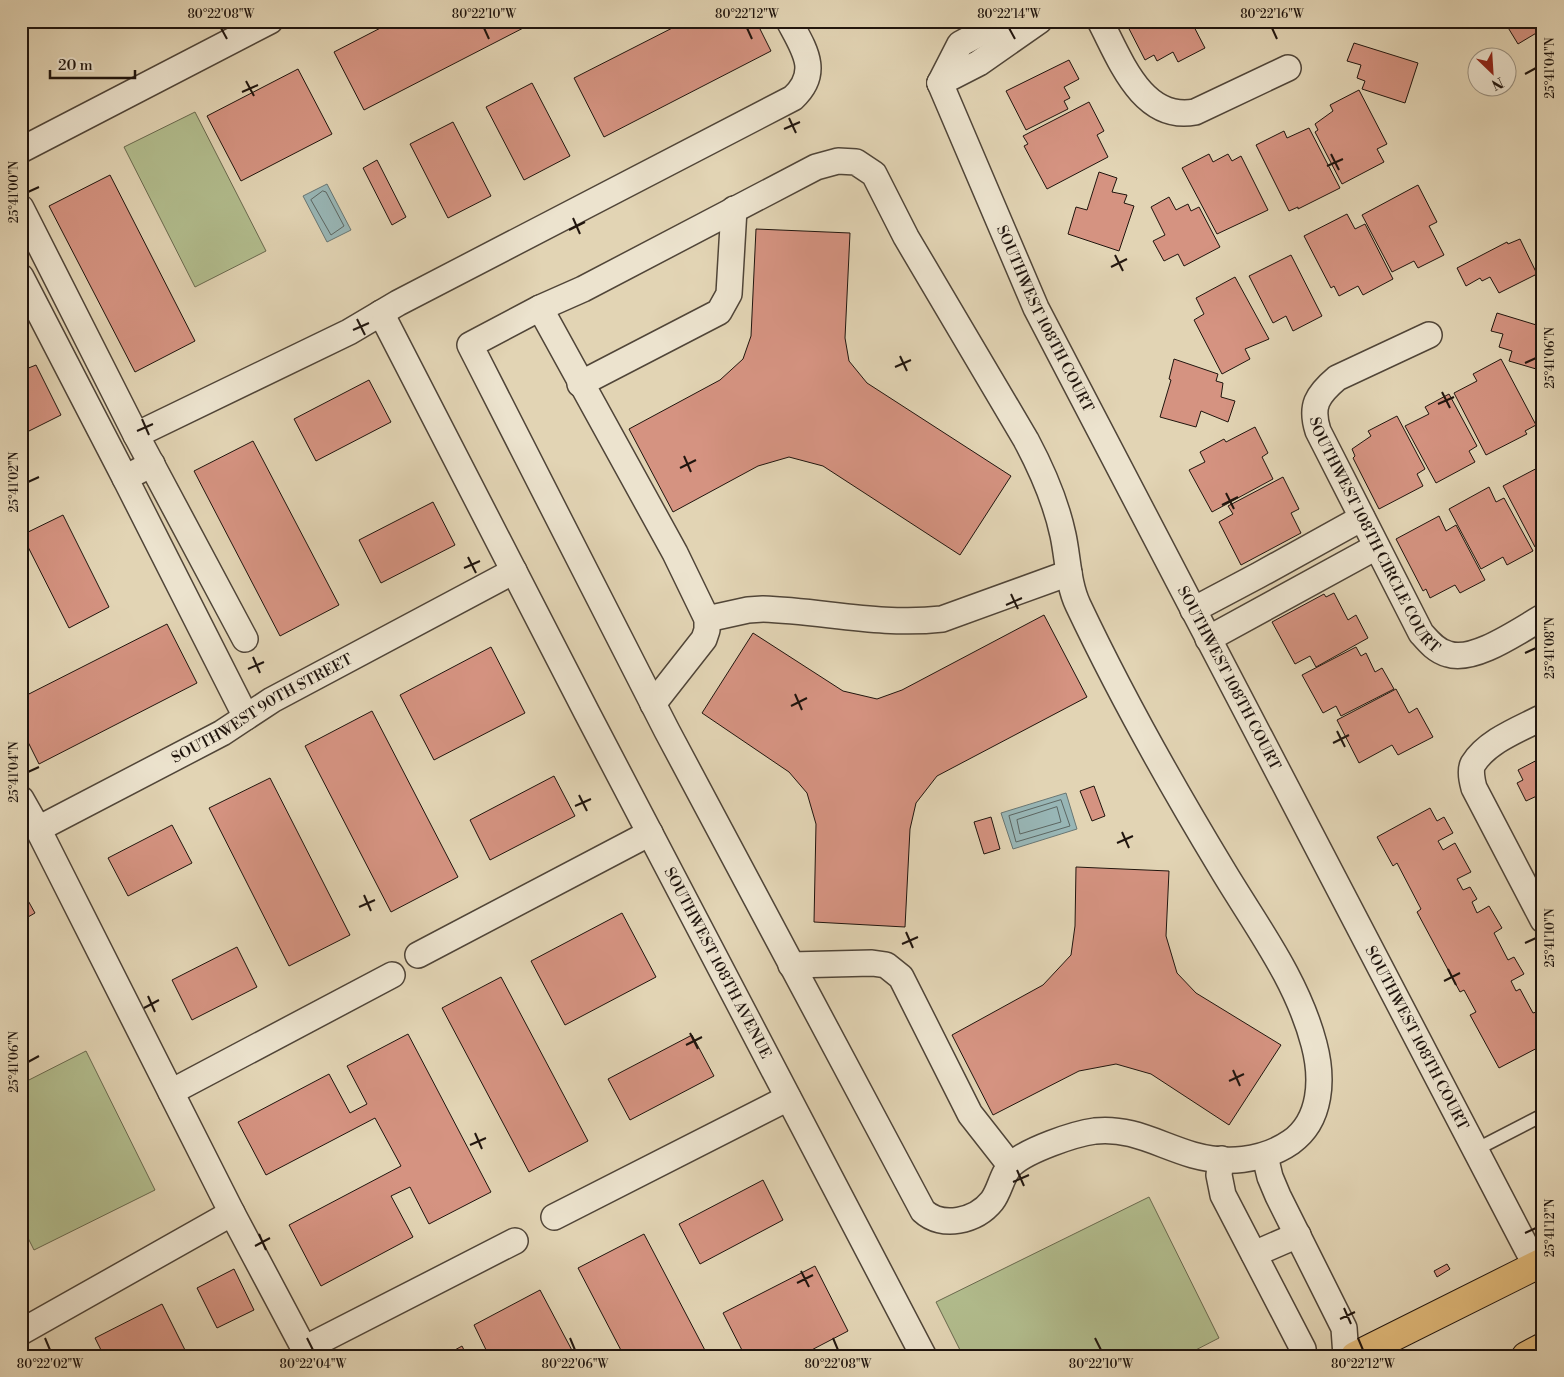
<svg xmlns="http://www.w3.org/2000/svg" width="1564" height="1377" font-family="'Libre Bodoni',serif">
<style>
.green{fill:#b2bd8e;stroke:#69694e}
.water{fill:#98b6b6;stroke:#687673}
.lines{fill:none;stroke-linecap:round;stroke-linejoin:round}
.shore{stroke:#5c6662;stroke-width:1}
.building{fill:#d59381;stroke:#20150e}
.lane-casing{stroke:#504538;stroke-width:15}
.street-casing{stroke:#504538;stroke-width:28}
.primary-casing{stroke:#20150e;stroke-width:30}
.lane{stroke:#ece3ce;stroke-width:12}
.street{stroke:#ece3ce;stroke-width:25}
.primary{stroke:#e1ba7a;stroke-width:28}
.ticks{fill:none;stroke:#20150e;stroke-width:2}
.labels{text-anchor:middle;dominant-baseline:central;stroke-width:5;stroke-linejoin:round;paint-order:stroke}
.street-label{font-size:15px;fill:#20150e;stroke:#ece3ce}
.neatline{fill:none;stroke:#20150e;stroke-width:2}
.ticks-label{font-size:12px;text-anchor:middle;fill:#20150e}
</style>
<rect width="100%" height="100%" fill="#e2d4b4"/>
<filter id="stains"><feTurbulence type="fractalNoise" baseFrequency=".004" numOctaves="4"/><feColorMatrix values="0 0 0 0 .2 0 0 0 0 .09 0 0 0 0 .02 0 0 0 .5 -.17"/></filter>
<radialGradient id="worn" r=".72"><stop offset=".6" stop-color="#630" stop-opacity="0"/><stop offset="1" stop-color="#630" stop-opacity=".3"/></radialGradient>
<path class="green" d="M 195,112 L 266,251 L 195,287 L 124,147 Z
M 86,1051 L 155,1190 L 34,1250 L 21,1224 L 21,1084 Z
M 1149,1197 L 1219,1338 L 1184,1356 L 963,1356 L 936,1302 Z"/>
<path class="water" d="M 327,184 L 351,230 L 327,242 L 303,196 Z
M 1066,793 L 1077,829 L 1013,849 L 1001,813 Z"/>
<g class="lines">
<path class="shore" d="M 323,191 L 326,192 L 344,226 L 331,235 L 311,200 Z
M 1061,800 L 1070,826 L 1016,842 L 1009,816 Z
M 1057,807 L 1061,822 L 1020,834 L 1017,820 Z"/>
</g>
<path class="building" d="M 394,21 L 530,21 L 531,24 L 364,110 L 334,52 Z
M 578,21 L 593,21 L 581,27 Z
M 686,21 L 756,21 L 771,51 L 604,137 L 574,78 Z
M 1125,21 L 1191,21 L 1205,48 L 1178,62 L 1173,52 L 1157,61 L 1154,55 L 1145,60 Z
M 1504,21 L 1543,21 L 1543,29 L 1518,44 Z
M 1354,43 L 1418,63 L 1405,103 L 1362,89 L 1365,81 L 1357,78 L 1361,65 L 1347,61 Z
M 1069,60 L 1079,79 L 1064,87 L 1070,98 L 1064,101 L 1068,109 L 1026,130 L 1006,91 Z
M 298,69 L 332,134 L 241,181 L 207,116 Z
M 532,83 L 570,156 L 524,180 L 486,107 Z
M 1359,90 L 1387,144 L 1377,149 L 1384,162 L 1342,184 L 1315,132 L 1318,130 L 1315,124 L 1333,111 L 1330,105 Z
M 1089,102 L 1104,131 L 1097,135 L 1108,157 L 1047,189 L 1024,146 L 1028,144 L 1023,136 Z
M 453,122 L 491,196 L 448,218 L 410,144 Z
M 1309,128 L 1340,188 L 1298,209 L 1298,207 L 1289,211 L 1256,145 L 1284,131 L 1287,138 Z
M 1209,154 L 1213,162 L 1228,154 L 1232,161 L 1241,156 L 1268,210 L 1217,234 L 1182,168 Z
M 377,160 L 406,217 L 392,225 L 363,168 Z
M 1099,172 L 1117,178 L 1112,192 L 1127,195 L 1124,203 L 1134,206 L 1119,251 L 1068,234 L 1076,207 L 1087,210 Z
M 110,175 L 195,341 L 135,372 L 49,206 Z
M 1418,185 L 1437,222 L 1429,226 L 1444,255 L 1418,268 L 1414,261 L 1392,272 L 1362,215 Z
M 1169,197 L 1176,210 L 1188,204 L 1191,211 L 1199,207 L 1220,247 L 1184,266 L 1178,254 L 1164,261 L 1153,241 L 1165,235 L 1151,207 Z
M 1347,214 L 1355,229 L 1365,224 L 1393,279 L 1363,295 L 1358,286 L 1339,296 L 1334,286 L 1331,288 L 1304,236 Z
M 756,229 L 850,233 L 845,338 L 849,361 L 867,383 L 1011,476 L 960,555 L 823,466 L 789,457 L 758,466 L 673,512 L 629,429 L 720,380 L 743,359 L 751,336 Z
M 1520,239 L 1537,274 L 1499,293 L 1490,277 L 1482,281 L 1480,278 L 1466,286 L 1457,268 L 1507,242 L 1508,244 Z
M 1291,255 L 1322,316 L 1293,331 L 1286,316 L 1273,323 L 1249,276 Z
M 1235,277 L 1269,339 L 1245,349 L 1250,359 L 1222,374 L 1194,320 L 1204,314 L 1196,298 Z
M 1497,313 L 1543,327 L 1543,371 L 1509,361 L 1512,351 L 1499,347 L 1503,334 L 1491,331 Z
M 1174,359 L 1218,374 L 1216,381 L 1223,383 L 1221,397 L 1235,401 L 1228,422 L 1201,411 L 1196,427 L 1160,417 L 1171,380 L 1169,379 Z
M 1501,359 L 1536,425 L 1525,431 L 1527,434 L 1486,455 L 1454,393 L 1477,381 L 1473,374 Z
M 36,365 L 61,415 L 21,435 L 21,371 Z
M 369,380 L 391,422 L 316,461 L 294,419 Z
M 1449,394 L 1477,446 L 1469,451 L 1475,462 L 1436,483 L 1405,426 L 1429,414 L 1425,407 Z
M 1397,416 L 1425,469 L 1417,474 L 1423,486 L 1379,509 L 1353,458 L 1355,456 L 1352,449 L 1371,436 L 1368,431 Z
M 1255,427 L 1268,453 L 1262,457 L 1273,479 L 1212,512 L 1189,470 L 1205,462 L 1200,452 L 1224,439 L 1226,442 Z
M 253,441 L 339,605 L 280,636 L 194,471 Z
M 1543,465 L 1543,543 L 1535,547 L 1503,486 Z
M 1283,477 L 1299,509 L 1291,513 L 1301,533 L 1241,565 L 1219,522 L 1233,514 L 1228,506 Z
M 1489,487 L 1496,502 L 1504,498 L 1533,551 L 1507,565 L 1503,557 L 1481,569 L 1449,509 Z
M 433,502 L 455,545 L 381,583 L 359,540 Z
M 63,515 L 109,607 L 69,628 L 22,535 Z
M 1439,516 L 1446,531 L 1456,525 L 1485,580 L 1460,593 L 1455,585 L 1430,598 L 1426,589 L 1423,591 L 1396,539 Z
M 1334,593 L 1348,620 L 1356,615 L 1368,638 L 1316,667 L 1310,656 L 1295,664 L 1272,622 L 1324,594 L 1326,597 Z
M 1044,615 L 1087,697 L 937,776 L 916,803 L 910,829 L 905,927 L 814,922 L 816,824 L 807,793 L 789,772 L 702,713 L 753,633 L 843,691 L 877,699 L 902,690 Z
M 167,624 L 197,683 L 39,764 L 21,728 L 21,698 Z
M 491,647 L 525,713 L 434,760 L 400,695 Z
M 1356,647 L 1361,656 L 1366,653 L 1375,672 L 1382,668 L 1394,689 L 1341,716 L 1336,706 L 1323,713 L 1302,675 Z
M 1396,689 L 1409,713 L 1417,708 L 1433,737 L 1398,755 L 1392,745 L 1359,763 L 1337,720 Z
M 372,711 L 458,877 L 391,912 L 305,746 Z
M 1543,757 L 1543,803 L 1539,795 L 1526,801 L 1517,783 L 1523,780 L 1518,770 Z
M 554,776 L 575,816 L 490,860 L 470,820 Z
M 270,778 L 350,935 L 289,966 L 209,808 Z
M 1094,786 L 1105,816 L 1092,821 L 1080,791 Z
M 1543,804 L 1543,820 L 1536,807 Z
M 1430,808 L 1437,821 L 1444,817 L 1453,833 L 1438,841 L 1443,850 L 1455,843 L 1471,872 L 1457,879 L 1463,890 L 1470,887 L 1477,899 L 1472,902 L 1477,913 L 1489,906 L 1502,928 L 1494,933 L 1508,960 L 1514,957 L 1524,974 L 1511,981 L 1516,991 L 1520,989 L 1533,1013 L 1543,1010 L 1543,1045 L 1499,1068 L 1470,1015 L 1476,1012 L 1464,990 L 1460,992 L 1417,912 L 1421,909 L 1397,863 L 1393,866 L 1377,837 Z
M 991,817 L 1000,849 L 984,854 L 974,822 Z
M 172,825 L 192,863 L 128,896 L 108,858 Z
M 1076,867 L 1169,871 L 1166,936 L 1177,973 L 1196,993 L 1281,1045 L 1229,1125 L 1151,1074 L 1116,1064 L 1079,1071 L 993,1115 L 952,1035 L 1043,985 L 1071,955 L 1075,926 Z
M 21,888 L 35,913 L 21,921 Z
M 622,913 L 656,977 L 565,1025 L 531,961 Z
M 237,947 L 257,987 L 192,1020 L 172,980 Z
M 501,977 L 588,1141 L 529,1172 L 442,1008 Z
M 408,1034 L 491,1192 L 429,1224 L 410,1187 L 391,1196 L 413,1237 L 321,1286 L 289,1225 L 401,1166 L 375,1118 L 266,1175 L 238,1122 L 329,1074 L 350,1113 L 367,1104 L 347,1066 Z
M 692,1035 L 714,1076 L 630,1120 L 608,1079 Z
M 763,1180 L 783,1220 L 700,1264 L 679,1224 Z
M 644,1234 L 708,1356 L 624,1356 L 578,1268 Z
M 1447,1264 L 1450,1269 L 1437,1277 L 1434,1271 Z
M 815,1266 L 848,1331 L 800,1356 L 745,1356 L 723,1313 Z
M 234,1269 L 254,1310 L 217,1328 L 197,1288 Z
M 540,1290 L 575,1356 L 489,1356 L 474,1325 Z
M 162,1304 L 188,1356 L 104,1356 L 95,1338 Z
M 462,1346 L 467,1356 L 444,1356 Z"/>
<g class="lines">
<g class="lane-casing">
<path id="lane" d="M 1477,1149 L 1543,1115"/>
</g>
<g class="street-casing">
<g id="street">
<path d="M 1100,21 C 1120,59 1142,122 1195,112 L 1288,68"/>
<path id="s1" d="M 940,83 L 1036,308 L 1536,1266"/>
<path d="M 940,83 L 979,63 L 1039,21"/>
<path d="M 940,83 L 960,44 L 1003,21"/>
<path d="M 21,150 L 270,21"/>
<path d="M 838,161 L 856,162 L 874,174 L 906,237 L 1026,440 C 1042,470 1056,502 1063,535 C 1068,558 1068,584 1078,605 C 1121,696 1170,783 1222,869 C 1256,926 1297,979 1314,1044 C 1323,1078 1322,1120 1291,1142 C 1262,1162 1225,1164 1193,1155 C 1159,1145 1131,1127 1095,1131 C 1073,1134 1028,1150 1012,1164 C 1002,1173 1000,1191 992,1201 C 976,1221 942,1229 923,1211 L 667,731 L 470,345 L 540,308 L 583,289 L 816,167 Z"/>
<path d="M 21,208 L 136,435 L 245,639"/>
<path d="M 21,277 L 125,478"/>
<path d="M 540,308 L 675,553 L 707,619 L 707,630 L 704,639 L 653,704"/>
<path id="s2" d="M 381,313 L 587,713 L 923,1355 L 921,1356"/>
<path id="s3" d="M 1429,335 L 1337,378 C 1317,395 1310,406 1318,431 L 1421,633 C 1428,641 1436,651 1448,654 C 1474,663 1520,630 1543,617"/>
<path d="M 580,384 L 719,312 L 729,294 L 734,209"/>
<path d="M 136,435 L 349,332 L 398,303 L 793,98 C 821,72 804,49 789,21"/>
<path d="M 152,464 L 125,478 L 246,717"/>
<path d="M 1193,610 L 1259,575 L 1362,518"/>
<path d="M 707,619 L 748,610 L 763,609 C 823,611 881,626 942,619 L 1069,573"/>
<path d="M 1208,639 L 1376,547"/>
<path d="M 1543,717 C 1520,729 1487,741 1473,764 C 1470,770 1472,781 1474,788 L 1543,920"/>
<path id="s4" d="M 21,799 L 38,829 L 222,733 L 272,700 L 514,571"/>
<path d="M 38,829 L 232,1213 L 308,1356"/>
<path d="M 418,955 L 650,833"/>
<path d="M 791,965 L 872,963 L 886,965 L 901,977 L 970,1114 L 1010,1165"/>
<path d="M 171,1092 L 392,975"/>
<path d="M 1265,1156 L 1270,1177 L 1278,1196 L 1344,1328 L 1346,1356"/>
<path d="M 1221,1159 L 1219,1175 L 1223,1195 L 1303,1349 L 1304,1356"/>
<path d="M 554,1217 L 788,1098"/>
<path d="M 1254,1254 L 1298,1235"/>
<path d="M 21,1332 L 232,1213"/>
<path d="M 304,1349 L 515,1241"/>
</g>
</g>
<g class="primary-casing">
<path id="primary" d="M 1355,1356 L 1543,1262
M 1526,1356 L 1543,1347"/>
</g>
<use href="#lane" class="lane"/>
<use href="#street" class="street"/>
<use href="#primary" class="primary"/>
</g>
<path class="ticks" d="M 221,28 L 227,39M 484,28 L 489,39M 747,28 L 752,39M 1009,28 L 1015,39M 1272,28 L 1277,39M 1525,74 L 1536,68M 246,81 L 254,96M 242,92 L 258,85M 789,118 L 796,133M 784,129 L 800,122M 1331,154 L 1339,170M 1327,166 L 1343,159M 28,192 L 39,187M 573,218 L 580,234M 569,230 L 585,222M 1115,255 L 1123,271M 1111,267 L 1127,259M 357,319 L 365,335M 353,330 L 369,323M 900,356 L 907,371M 1525,363 L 1536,358M 895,367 L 911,360M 1442,392 L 1450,408M 1438,404 L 1454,397M 142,419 L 149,435M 137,431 L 153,424M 684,456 L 691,472M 680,468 L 696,460M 28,482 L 39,477M 1226,493 L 1234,509M 1222,505 L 1238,497M 468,557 L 476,573M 464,568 L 480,561M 1011,594 L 1018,609M 1006,605 L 1022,598M 1525,653 L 1536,648M 253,657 L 260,673M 248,669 L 264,662M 795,694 L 802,710M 791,706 L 807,698M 1337,731 L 1345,747M 1333,743 L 1349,735M 28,772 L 39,767M 579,795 L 587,811M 575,806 L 591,799M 1122,832 L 1129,848M 1117,843 L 1133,836M 364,895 L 371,911M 359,907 L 375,900M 906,932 L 913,948M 1525,943 L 1536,938M 902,944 L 918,937M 1448,969 L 1456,985M 1444,981 L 1460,973M 148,996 L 155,1012M 144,1008 L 159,1000M 690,1033 L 698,1049M 686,1045 L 702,1037M 28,1062 L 39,1056M 1233,1070 L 1240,1086M 1229,1081 L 1244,1074M 475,1133 L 482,1149M 470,1145 L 486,1138M 1017,1170 L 1024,1186M 1013,1182 L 1029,1175M 1525,1233 L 1536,1228M 259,1234 L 266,1250M 255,1246 L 270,1238M 801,1271 L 809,1287M 797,1283 L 813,1275M 1344,1308 L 1351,1324M 1340,1319 L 1355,1312M 45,1338 L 50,1350M 307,1338 L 313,1350M 570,1338 L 575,1350M 833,1338 L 838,1350M 1095,1338 L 1101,1350M 1358,1338 L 1363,1350"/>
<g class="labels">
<g class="street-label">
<text stroke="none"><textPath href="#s1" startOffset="258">SOUTHWEST 108TH COURT</textPath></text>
<text stroke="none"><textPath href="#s3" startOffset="281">SOUTHWEST 108TH CIRCLE COURT</textPath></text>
<text stroke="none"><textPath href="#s1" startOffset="662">SOUTHWEST 108TH COURT</textPath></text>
<text stroke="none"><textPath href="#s4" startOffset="289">SOUTHWEST 90TH STREET</textPath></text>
<text stroke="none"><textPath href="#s2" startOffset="732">SOUTHWEST 108TH AVENUE</textPath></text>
<text stroke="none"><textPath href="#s1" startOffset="1068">SOUTHWEST 108TH COURT</textPath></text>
</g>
</g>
<rect width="1564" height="1377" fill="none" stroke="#e2d4b4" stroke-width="55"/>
<g transform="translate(1492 72) rotate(155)"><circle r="24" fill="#ece3ce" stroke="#9a9181"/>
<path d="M0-4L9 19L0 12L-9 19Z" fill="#8f2418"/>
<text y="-8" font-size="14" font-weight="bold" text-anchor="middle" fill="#20150e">N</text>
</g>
<path d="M50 70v8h85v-8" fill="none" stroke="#20150e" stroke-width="2.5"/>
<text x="58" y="70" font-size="15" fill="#20150e" stroke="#ece3ce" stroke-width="4" paint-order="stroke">20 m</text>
<rect x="28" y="28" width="1508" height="1322" class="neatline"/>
<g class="ticks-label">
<text x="221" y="18">80°22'08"W</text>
<text x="484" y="18">80°22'10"W</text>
<text x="747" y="18">80°22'12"W</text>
<text x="1009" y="18">80°22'14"W</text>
<text x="1272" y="18">80°22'16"W</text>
<text transform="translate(1550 68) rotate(-90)" y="4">25°41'04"N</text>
<text transform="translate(14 192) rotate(-90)" y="4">25°41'00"N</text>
<text transform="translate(1550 358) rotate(-90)" y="4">25°41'06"N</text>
<text transform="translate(14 482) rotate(-90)" y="4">25°41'02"N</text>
<text transform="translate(1550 648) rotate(-90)" y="4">25°41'08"N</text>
<text transform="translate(14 772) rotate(-90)" y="4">25°41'04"N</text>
<text transform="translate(1550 938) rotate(-90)" y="4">25°41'10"N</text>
<text transform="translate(14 1062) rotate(-90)" y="4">25°41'06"N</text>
<text transform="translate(1550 1228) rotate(-90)" y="4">25°41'12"N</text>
<text x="50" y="1368">80°22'02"W</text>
<text x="313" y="1368">80°22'04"W</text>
<text x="575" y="1368">80°22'06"W</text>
<text x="838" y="1368">80°22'08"W</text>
<text x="1101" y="1368">80°22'10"W</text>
<text x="1363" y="1368">80°22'12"W</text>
</g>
<rect width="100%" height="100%" filter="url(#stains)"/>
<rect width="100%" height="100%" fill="url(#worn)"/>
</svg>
